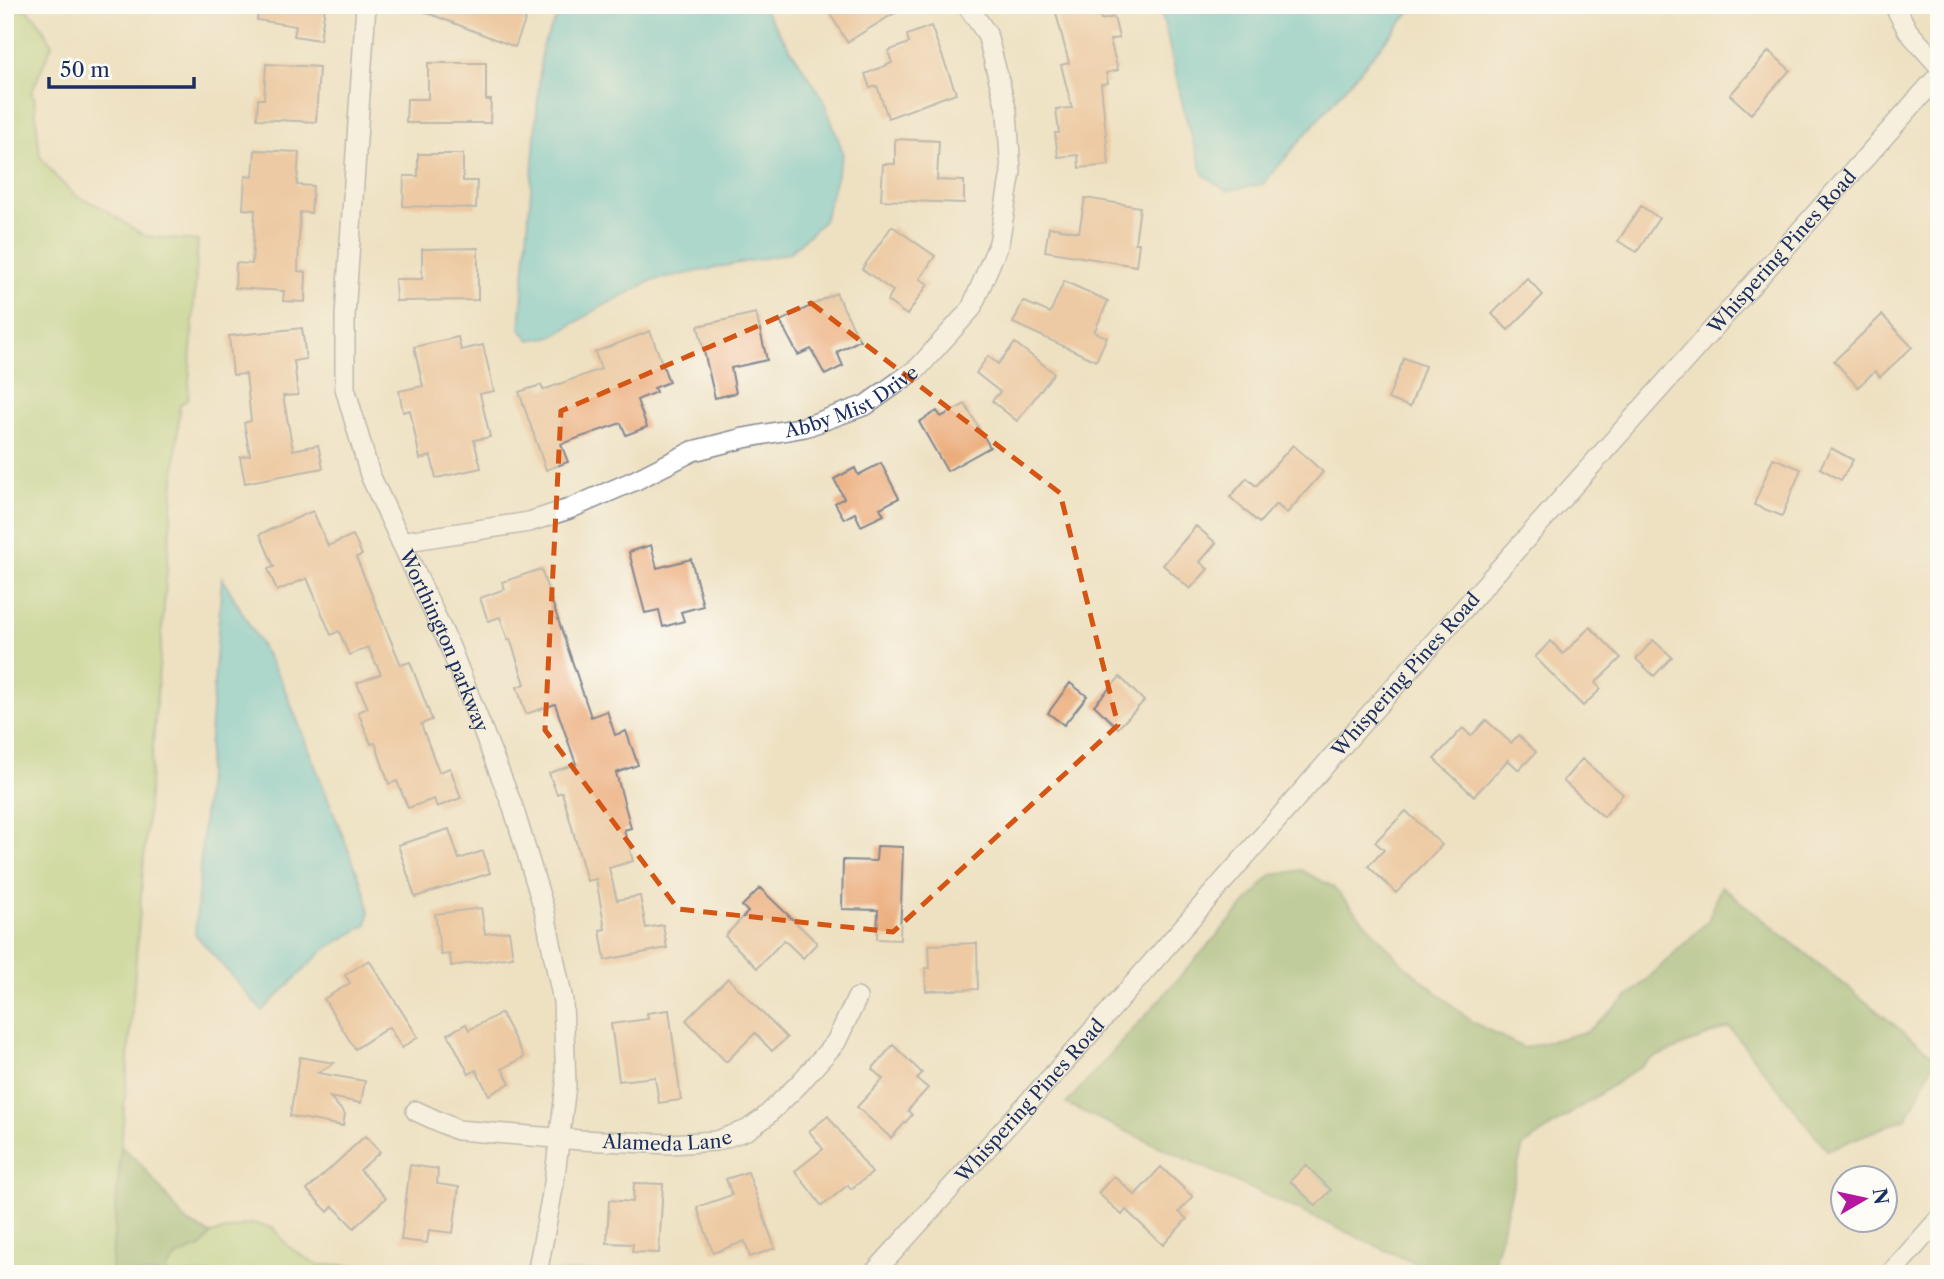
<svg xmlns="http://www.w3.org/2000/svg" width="1944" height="1279" font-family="'Libre Caslon Text',serif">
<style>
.green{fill:#abd07a;stroke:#63806c;stroke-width:2}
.forest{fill:#88b26a;stroke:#527064;stroke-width:2}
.water{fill:#5dc9d6;stroke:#3c7c9a;stroke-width:2}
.building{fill:#ecad7d}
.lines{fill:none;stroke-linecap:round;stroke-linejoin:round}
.minor-casing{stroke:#848890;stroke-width:22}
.minor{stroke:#fff;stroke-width:19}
.marked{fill:none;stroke:#d45514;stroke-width:5;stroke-dasharray:14 9;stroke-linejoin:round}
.labels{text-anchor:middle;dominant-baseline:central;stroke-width:5;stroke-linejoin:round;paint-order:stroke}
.street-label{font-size:19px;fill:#1b2f5e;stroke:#fdfcf7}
</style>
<rect width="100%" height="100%" fill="#fdfcf7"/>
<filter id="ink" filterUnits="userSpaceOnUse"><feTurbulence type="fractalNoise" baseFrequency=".0143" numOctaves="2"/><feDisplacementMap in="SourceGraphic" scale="14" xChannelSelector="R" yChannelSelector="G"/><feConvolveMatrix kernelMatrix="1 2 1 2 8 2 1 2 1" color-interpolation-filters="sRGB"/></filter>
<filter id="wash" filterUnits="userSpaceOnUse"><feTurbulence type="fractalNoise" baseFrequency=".00686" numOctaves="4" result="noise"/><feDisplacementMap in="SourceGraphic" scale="28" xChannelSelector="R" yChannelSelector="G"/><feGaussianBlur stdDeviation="1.57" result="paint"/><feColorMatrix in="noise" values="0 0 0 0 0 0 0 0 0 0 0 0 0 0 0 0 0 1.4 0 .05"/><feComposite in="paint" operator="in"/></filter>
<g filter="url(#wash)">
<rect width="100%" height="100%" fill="#eee1c2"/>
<path class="green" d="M 5,5 C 32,5 41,23 52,45 L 31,94 L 34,96 L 40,156 L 56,177 L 76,196 L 99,206 L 145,236 L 198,241 L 188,399 L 180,405 L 111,1274 L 5,1274 Z
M 253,1223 L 273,1228 L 289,1247 L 317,1265 L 340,1265 L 337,1274 L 167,1274 L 166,1269 L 177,1256 L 201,1247 L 211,1234 Z"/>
<path class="forest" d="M 1301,870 L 1332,886 L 1403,964 L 1472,1022 L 1524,1048 L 1588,1031 L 1639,987 L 1708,921 L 1721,886 L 1936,1058 L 1907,1118 L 1827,1150 L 1729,1027 L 1653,1058 L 1523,1146 L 1491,1274 L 1438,1274 L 1066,1104 L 1271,875 Z
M 121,1147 L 140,1163 L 187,1222 L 211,1234 L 201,1247 L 177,1256 L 166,1269 L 167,1274 L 111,1274 Z
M 340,1265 C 408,1268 475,1271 543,1272 C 575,1273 609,1268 640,1274 L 337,1274 Z"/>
<path class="water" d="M 568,5 L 761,5 L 823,98 L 843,153 L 824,221 L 789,253 L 651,281 L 599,308 L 554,336 L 530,340 L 520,329 L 542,46 L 555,21 Z
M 1160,5 L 1416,5 L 1263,184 L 1226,191 L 1204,175 L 1185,115 Z
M 222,577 L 282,682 L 365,892 L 369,912 L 367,925 L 324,950 L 262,1011 L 195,934 Z"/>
<g id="blocks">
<path class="building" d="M 259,5 L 325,7 L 320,40 L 294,36 L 296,26 L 257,20 Z
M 407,5 L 531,5 L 515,47 Z
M 825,5 L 908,5 L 847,42 Z
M 1054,5 L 1098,5 L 1101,20 L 1114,17 L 1119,38 L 1110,40 L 1118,70 L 1106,73 L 1108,83 L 1101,84 L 1109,165 L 1079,168 L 1078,155 L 1058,157 L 1055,133 L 1059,133 L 1056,109 L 1072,108 L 1061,65 L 1069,63 Z
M 931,26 L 956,93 L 888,118 L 877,86 L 870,88 L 865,74 L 892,63 L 888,51 L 909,43 L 907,35 Z
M 1769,51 L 1790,70 L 1751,114 L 1730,95 Z
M 428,63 L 486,63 L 486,100 L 491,100 L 490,123 L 406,123 L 407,99 L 428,99 Z
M 266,64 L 319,67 L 316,122 L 257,119 L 258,99 L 264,99 Z
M 895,139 L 939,141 L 937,180 L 964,181 L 964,203 L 881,200 L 883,164 L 895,164 Z
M 255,150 L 299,152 L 297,185 L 313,186 L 311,213 L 300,212 L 298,271 L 306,272 L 305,302 L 283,301 L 284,291 L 235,288 L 236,263 L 252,264 L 255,210 L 243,209 L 245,176 L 253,177 Z
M 418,154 L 463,154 L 463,181 L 477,181 L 476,208 L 403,206 L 404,176 L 418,176 Z
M 1085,198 L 1140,207 L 1135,243 L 1139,243 L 1136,266 L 1045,251 L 1049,227 L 1079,232 Z
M 1641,206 L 1659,218 L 1637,252 L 1618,241 Z
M 892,226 L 935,256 L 920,279 L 928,284 L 907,315 L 887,301 L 893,291 L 862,269 Z
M 478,248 L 478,300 L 396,301 L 395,279 L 422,279 L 422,249 Z
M 1527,278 L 1543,295 L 1508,330 L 1492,314 Z
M 1064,281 L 1108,301 L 1094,332 L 1107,337 L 1096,361 L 1013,323 L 1023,301 L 1050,313 Z
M 836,293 L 860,340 L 837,352 L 843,366 L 825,375 L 811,349 L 798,355 L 780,321 Z
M 756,313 L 767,360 L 731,368 L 736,393 L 715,398 L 698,326 Z
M 1882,315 L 1912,347 L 1880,377 L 1875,371 L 1858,387 L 1834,361 Z
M 302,328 L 306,359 L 294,361 L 298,395 L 283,396 L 293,450 L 318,445 L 323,468 L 245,483 L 240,457 L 250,455 L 244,423 L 251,421 L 246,374 L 233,375 L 229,336 Z
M 650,331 L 669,382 L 654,388 L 656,392 L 637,400 L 647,427 L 626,435 L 621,423 L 561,444 L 568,462 L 546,470 L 519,392 L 541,385 L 543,390 L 601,369 L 595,352 Z
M 458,337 L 461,350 L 483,345 L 494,391 L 480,394 L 490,437 L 474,440 L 481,468 L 436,478 L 431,456 L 420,459 L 410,410 L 403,412 L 399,391 L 423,386 L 414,347 Z
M 1015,343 L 1054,373 L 1017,421 L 992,401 L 1000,392 L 976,373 L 988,356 L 998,364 Z
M 1404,358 L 1425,366 L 1410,407 L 1388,399 Z
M 965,404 L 990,447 L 947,471 L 919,422 L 937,411 L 941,417 Z
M 1293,445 L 1323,472 L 1287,513 L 1276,504 L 1259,523 L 1230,497 L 1247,478 L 1256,486 Z
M 1831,448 L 1853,460 L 1841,480 L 1820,468 Z
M 1773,458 L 1801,469 L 1782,516 L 1754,505 Z
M 881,463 L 899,498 L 880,508 L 884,515 L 861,526 L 855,513 L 844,519 L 835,503 L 844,498 L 834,479 L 855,468 L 858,475 Z
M 313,511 L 328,546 L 353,535 L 362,555 L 356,557 L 401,665 L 410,662 L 432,720 L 421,724 L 439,772 L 450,768 L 461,798 L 437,807 L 434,799 L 408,808 L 397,781 L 389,784 L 375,743 L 371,744 L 358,712 L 368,708 L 357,683 L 381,674 L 368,647 L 349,655 L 339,631 L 331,635 L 307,578 L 277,591 L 268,569 L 274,567 L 260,534 Z
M 1196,526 L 1216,543 L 1200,562 L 1208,569 L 1190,589 L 1163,565 Z
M 651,545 L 657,568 L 691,559 L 703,606 L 681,612 L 684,621 L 663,627 L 659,610 L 645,613 L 629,552 Z
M 541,569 L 591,717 L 607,711 L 615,735 L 626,731 L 638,765 L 616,773 L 631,828 L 624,830 L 633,861 L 609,868 L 617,900 L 640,896 L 646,928 L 663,925 L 667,948 L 605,960 L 600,930 L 605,929 L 596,879 L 587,881 L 562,792 L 557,794 L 549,773 L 576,764 L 555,704 L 526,714 L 517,687 L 525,684 L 510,639 L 508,640 L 500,617 L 488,621 L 480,598 L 505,589 L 502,582 Z
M 1590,627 L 1621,658 L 1595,683 L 1601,689 L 1583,706 L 1535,657 L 1551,641 L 1563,654 Z
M 1653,640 L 1672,657 L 1654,676 L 1636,659 Z
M 1120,677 L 1144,701 L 1118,728 L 1094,705 Z
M 1070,683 L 1087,696 L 1064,725 L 1048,713 Z
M 1486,720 L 1511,743 L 1518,735 L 1536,752 L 1519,770 L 1508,760 L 1474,796 L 1434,759 L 1463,728 L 1471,736 Z
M 1582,759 L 1623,794 L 1604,817 L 1563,781 Z
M 1406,811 L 1442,845 L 1396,893 L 1368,866 L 1384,850 L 1375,842 Z
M 449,829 L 459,859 L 483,851 L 490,873 L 415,897 L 398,845 Z
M 877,846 L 903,847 L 900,940 L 877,939 L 878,910 L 842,909 L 843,860 L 876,861 Z
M 760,888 L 817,943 L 803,958 L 784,940 L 757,968 L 725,936 L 748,912 L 742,906 Z
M 481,908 L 485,934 L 509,931 L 513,957 L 451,966 L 450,954 L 441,955 L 435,914 Z
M 977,943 L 978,989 L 926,991 L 925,968 L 930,968 L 929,945 Z
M 369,960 L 418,1037 L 402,1048 L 389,1027 L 355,1049 L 324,999 L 350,983 L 345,975 Z
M 728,978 L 787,1038 L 772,1051 L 755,1033 L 726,1062 L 686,1020 Z
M 669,1010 L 681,1100 L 659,1103 L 655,1077 L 619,1081 L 611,1024 L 648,1019 L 647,1013 Z
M 501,1013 L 524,1057 L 502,1069 L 510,1083 L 489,1095 L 476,1070 L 469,1074 L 448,1034 L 466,1024 L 469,1030 Z
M 893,1045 L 922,1073 L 917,1079 L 928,1088 L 908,1110 L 912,1115 L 891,1138 L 857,1107 L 883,1079 L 872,1069 Z
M 300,1057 L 334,1063 L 318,1073 L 365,1081 L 361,1103 L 330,1097 L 345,1114 L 343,1126 L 290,1116 Z
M 828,1116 L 872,1173 L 851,1189 L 848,1185 L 822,1206 L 795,1171 L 823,1149 L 809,1131 Z
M 365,1136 L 380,1152 L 360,1170 L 386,1198 L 354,1228 L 333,1206 L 328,1212 L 307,1190 Z
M 410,1165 L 438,1169 L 437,1184 L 459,1187 L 453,1233 L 429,1230 L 427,1243 L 401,1240 Z
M 1306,1165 L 1331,1190 L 1316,1206 L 1290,1181 Z
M 1161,1167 L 1193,1197 L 1179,1212 L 1187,1219 L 1163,1245 L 1126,1210 L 1122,1215 L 1098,1193 L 1114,1176 L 1135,1195 Z
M 748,1172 L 775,1248 L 750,1257 L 745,1241 L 713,1253 L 697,1207 L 732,1195 L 726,1179 Z
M 634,1183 L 663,1184 L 659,1253 L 632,1252 L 633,1244 L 607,1243 L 609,1200 L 633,1202 Z"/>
</g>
</g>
<g filter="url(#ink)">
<use href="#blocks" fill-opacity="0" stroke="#848890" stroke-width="2"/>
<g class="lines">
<g class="minor-casing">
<g id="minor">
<path id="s1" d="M 366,5 L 345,316 L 345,388 L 370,475 L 450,647 L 513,807 L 544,909 L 563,1001 L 566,1085 L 554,1183 L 537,1274"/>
<path d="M 1894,5 L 1908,31 L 1939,66"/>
<path id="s2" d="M 401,542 L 529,522 L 569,509 L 636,480 L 693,451 L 744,438 L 805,427 L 866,405 L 918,368 L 971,309 L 999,243 L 1011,172 L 1007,112 L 987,34 L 967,5"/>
<path id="s3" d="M 416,1111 L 457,1130 L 580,1140 L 670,1144 L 716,1141 L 747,1130 L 764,1118 L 799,1084 L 836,1042 L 857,998"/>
<path id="s4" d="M 873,1274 L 1072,1054 L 1362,723 L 1939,75"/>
<path d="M 1890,1274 L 1939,1219"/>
</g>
</g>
<use href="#minor" class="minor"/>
</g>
</g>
<path d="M0 0H1944V1279H0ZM 811,303 L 1060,493 L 1118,725 L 893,932 L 678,909 L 545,730 L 561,411 Z" fill="#eee1c2" fill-opacity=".55" fill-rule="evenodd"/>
<path class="marked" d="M 811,303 L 1060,493 L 1118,725 L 893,932 L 678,909 L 545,730 L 561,411 Z"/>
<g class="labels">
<g class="street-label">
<text stroke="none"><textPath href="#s4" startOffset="1368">Whispering Pines Road</textPath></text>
<text stroke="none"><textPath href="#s2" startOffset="476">Abby Mist Drive</textPath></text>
<text stroke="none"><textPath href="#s1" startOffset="656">Worthington parkway</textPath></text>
<text stroke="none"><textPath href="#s4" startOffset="802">Whispering Pines Road</textPath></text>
<text stroke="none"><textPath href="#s4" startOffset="234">Whispering Pines Road</textPath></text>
<text stroke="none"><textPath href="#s3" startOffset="256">Alameda Lane</textPath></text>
</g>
</g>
<rect width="1944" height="1279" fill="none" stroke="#fdfcf7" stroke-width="28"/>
<g transform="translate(1864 1199) rotate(81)"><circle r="33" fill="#fdfcf7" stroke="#a3aaba" stroke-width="2"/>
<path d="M0-5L12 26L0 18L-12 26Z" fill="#b5179e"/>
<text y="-10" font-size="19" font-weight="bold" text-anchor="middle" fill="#1b2f5e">N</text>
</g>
<path d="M49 77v10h145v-10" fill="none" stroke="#1b2f5e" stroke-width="3.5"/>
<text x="60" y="77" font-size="21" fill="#1b2f5e" stroke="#fdfcf7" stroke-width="5" paint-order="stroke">50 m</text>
</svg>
